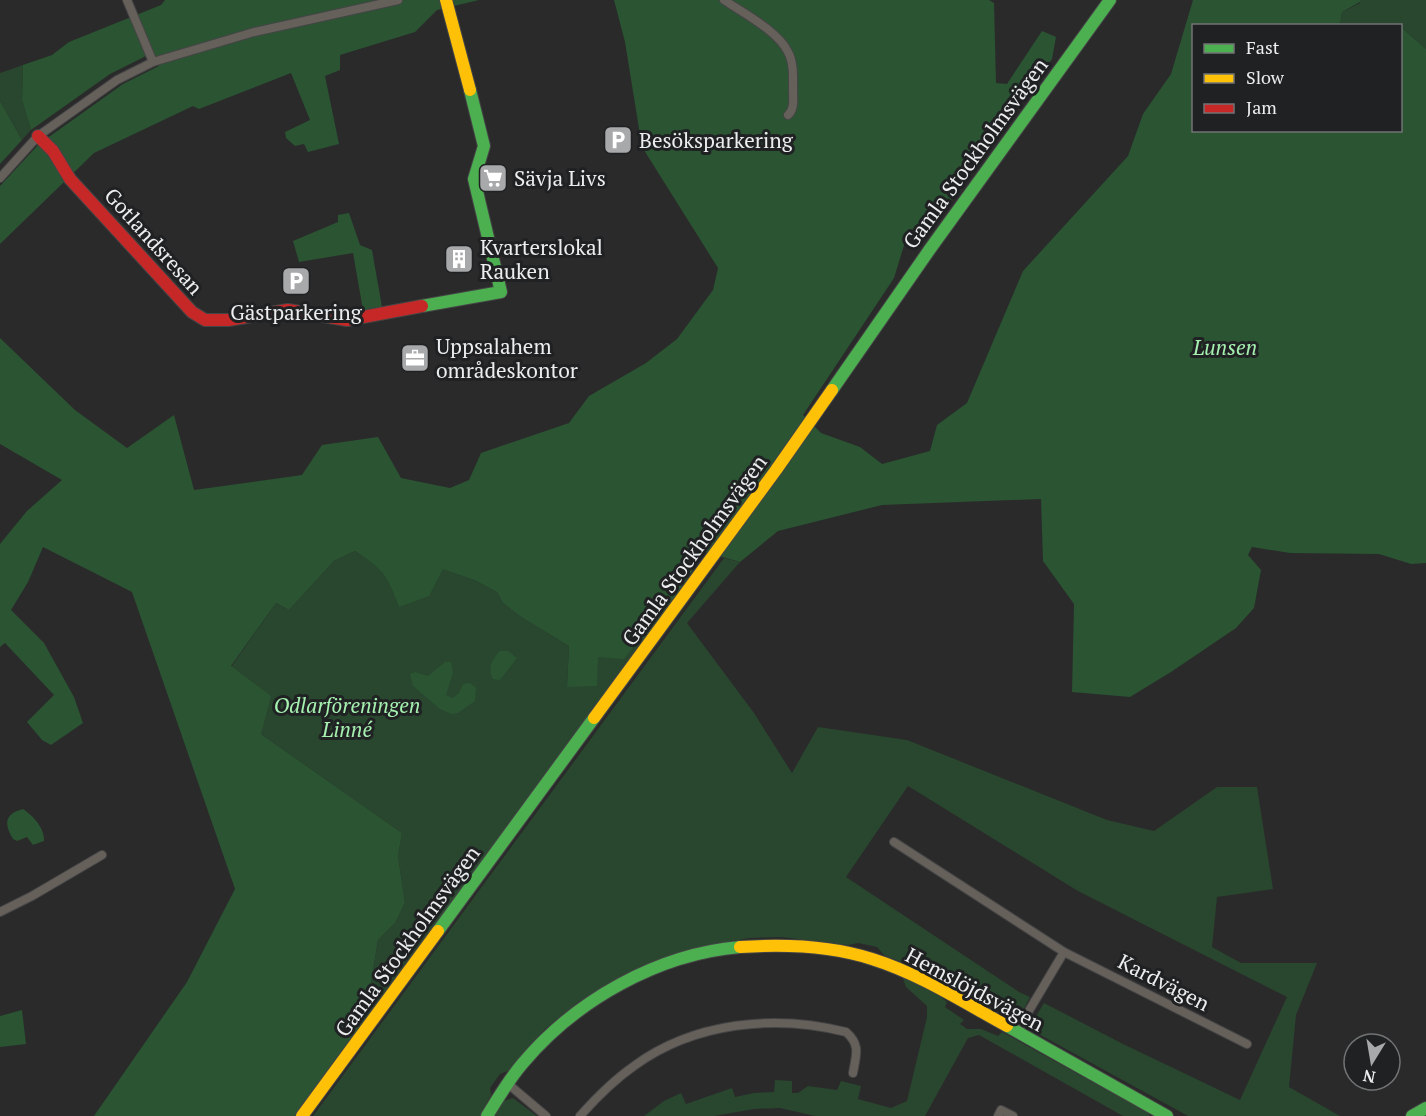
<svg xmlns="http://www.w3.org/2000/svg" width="1426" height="1116" font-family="'PT Serif',serif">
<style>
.green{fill:#29462e}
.forest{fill:#2a5432}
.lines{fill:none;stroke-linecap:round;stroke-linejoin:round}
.street-casing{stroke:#454546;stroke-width:10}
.fast-casing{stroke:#454546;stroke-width:14}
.slow-casing{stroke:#454546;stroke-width:14}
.jam-casing{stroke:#454546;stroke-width:14}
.street{stroke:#66605b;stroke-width:8}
.fast{stroke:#4caf50;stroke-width:12}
.slow{stroke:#ffc107;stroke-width:12}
.jam{stroke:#c62828;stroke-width:12}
.labels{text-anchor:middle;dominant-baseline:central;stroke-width:6;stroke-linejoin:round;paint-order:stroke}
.poi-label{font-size:21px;fill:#ecedee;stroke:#1f2123;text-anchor:start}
.street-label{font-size:21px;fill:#ecedee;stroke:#1f2123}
.park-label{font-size:21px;font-style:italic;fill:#a6f1b0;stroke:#1f2123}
</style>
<rect width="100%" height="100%" fill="#2a2a2b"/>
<path class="green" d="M 1360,0 L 1426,0 L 1426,49 L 1400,26 L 1340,26 L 1342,12 L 1360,3 Z
M 23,65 L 22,100 L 31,130 L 22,140 L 0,101 L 0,73 Z
M 355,551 L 376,564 L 391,584 L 428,596 L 443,568 L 474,580 L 497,592 L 503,603 L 521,617 L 569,646 L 567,686 L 598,657 L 637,642 L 645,641 L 365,1019 L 378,940 L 395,923 L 405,903 L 398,856 L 402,833 L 261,734 L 231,667 L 276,603 L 289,610 L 334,561 Z
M 724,558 L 740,562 L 687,623 L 754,713 L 792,773 L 818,727 L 907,740 L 1107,820 L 1154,831 L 1217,787 L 1257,787 L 1273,889 L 1217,897 L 1212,947 L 1241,963 L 1317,963 L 1296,1015 L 1289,1087 L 1340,1116 L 1188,1116 L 1035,1032 L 1035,1018 L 1044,1003 L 1123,1044 L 1240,1100 L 1287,997 L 1078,891 L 908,786 L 846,877 L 1019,992 L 1030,997 L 1022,1013 L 1017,1015 L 1010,1014 L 978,996 L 944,972 L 919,969 L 884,955 L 877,947 L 858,943 L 848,945 L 781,937 L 750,938 L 709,945 L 666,957 L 605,985 L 577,1003 L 544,1030 L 510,1070 L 500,1074 L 490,1088 L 491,1095 L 480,1116 L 313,1116 Z
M 902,976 L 933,990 L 947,1002 L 945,1007 L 964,1020 L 960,1024 L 967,1029 L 981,1029 L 998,1036 L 1002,1032 L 1147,1112 L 1150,1116 L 1123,1116 L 979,1035 L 968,1038 L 925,1116 L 815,1116 L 780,1108 L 754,1109 L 714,1116 L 644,1116 L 664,1101 L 681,1093 L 686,1104 L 732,1088 L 735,1097 L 754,1093 L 774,1092 L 775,1080 L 792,1081 L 792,1093 L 798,1093 L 808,1086 L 837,1090 L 841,1081 L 861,1086 L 858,1099 L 891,1108 L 907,1101 L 927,1017 L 927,1006 L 906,987 Z
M 513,1098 L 537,1116 L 495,1116 L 503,1101 Z"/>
<path class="forest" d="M 165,0 L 479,0 L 437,10 L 415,32 L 340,55 L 340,70 L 325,76 L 339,144 L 308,152 L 304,144 L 295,146 L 286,138 L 285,132 L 310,120 L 291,73 L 199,109 L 193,106 L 94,153 L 0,244 L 0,186 L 39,144 L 123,84 L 159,66 L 136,21 L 146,56 L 110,74 L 31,130 L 22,100 L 23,65 L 52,55 L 69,42 L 161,5 Z
M 614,0 L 989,0 L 994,3 L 996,83 L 1007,84 L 1042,31 L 1056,37 L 1052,59 L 929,231 L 909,229 L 894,278 L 803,415 L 821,433 L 860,447 L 882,464 L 930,451 L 937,425 L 967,403 L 1023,271 L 1128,156 L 1143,114 L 1171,74 L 1193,0 L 1360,0 L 1360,2 L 1342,12 L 1340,25 L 1194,26 L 1194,130 L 1400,130 L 1401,27 L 1426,49 L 1426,563 L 1411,564 L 1379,554 L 1290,553 L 1252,547 L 1248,555 L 1261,570 L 1254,608 L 1236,628 L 1171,672 L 1130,697 L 1072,692 L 1074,604 L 1043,561 L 1041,499 L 882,505 L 778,531 L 740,562 L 705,552 L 645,641 L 637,642 L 624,659 L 598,657 L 597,686 L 567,687 L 569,646 L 521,617 L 503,603 L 497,592 L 474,580 L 443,569 L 429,596 L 399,607 C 388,576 383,569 355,551 L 334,561 L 289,610 L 276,603 L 231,666 L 271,696 L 261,734 L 402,833 L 398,856 L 405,903 L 395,923 L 378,940 L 365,1019 L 295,1116 L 94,1116 L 187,982 L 235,889 L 132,592 L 43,547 L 28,582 L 11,610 L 44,643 L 74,697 L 83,723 L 51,745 L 42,740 L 27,722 L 54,695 L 5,643 L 0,647 L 0,544 L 27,511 L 62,480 L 0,444 L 0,338 L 75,410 L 127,448 L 174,415 L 194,490 L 302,475 L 322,445 L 378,437 L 401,478 L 450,488 L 469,480 L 481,453 L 569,423 L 589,396 L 646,363 L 677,339 L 713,290 L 718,268 L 642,147 L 625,42 Z
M 0,101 L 22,140 L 0,164 Z
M 349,213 L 360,245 L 372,250 L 382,307 L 363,310 L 353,253 L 299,262 L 293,241 L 338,222 L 338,215 Z
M 500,651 L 508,651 L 517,658 L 500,680 L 493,679 C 487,668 492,659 500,651 Z
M 445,662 L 451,662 L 453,673 L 446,695 L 453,698 L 459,693 L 463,684 L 470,683 L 476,688 L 475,701 L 458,713 L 451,714 L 440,709 L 413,686 L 410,674 L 415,672 L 428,676 Z
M 23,809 C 33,816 45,828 44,841 L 33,845 L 27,837 L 17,841 L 13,839 C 4,824 4,814 23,809 Z
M 22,1010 L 26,1044 L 0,1047 L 0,1016 Z"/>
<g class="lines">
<g class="street-casing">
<path id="street" d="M 127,0 L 153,62
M 724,0 C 743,13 778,31 788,52 C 794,63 793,77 793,89 C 793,98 795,109 788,115
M 0,178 L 38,136 L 117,80 L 153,62 L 254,32 L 398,0
M 894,842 L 1064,952 L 1247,1044
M 0,912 L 32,896 L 102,855
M 1018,1033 L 1024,1019 L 1064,952
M 507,1083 L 546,1116
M 580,1116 C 596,1098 614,1080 634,1066 C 694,1022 775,1014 846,1032 C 861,1045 856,1055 853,1073
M 998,1116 L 1001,1110 L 1013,1116"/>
</g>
<g class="fast-casing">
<path id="fast" d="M 422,306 L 501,292 L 474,179 L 484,146 L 470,90
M 832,390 L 930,249 L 1110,0
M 438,931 L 594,718
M 1007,1026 L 1167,1116
M 487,1116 C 498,1098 509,1079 523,1063 C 576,1000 658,954 740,947
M 1412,1116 L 1426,1108"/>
</g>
<g class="slow-casing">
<path id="slow" d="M 446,0 L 470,90
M 594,718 L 776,470 L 832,390
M 740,947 C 784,944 829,945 872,959 C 920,974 963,1002 1007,1026
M 302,1116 L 438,931"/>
</g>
<g class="jam-casing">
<path id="jam" d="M 38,136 L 53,151 L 70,179 L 192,312 L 205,320 L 228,320 L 288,310 L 347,320 L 422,306"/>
</g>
<use href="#street" class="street"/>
<use href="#fast" class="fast"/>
<use href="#slow" class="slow"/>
<use href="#jam" class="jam"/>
</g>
<defs>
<g id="parking-square" transform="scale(1.5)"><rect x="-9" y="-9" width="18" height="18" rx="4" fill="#a8a9aa" stroke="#1f2123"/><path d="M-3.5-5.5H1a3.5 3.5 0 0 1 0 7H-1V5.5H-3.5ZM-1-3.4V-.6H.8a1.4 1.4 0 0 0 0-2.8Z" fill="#fff"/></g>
<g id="supermarket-square" transform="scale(1.5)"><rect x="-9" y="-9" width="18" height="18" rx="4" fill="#a8a9aa" stroke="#1f2123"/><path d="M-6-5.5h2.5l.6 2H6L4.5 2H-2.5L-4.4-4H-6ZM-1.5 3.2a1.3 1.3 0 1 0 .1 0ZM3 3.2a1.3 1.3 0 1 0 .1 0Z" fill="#fff"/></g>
<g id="building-square" transform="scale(1.5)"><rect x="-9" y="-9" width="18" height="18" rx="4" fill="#a8a9aa" stroke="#1f2123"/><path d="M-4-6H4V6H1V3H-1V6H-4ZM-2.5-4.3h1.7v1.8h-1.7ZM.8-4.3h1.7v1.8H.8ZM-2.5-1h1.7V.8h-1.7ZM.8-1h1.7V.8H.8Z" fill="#fff"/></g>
<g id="office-square" transform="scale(1.5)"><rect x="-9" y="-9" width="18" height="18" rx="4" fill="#a8a9aa" stroke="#1f2123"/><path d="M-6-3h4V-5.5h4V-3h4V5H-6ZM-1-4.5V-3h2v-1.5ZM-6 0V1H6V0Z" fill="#fff"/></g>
</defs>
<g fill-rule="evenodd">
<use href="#parking-square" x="618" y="140"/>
<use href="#supermarket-square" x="493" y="178"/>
<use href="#building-square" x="459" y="259"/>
<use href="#parking-square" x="296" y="281"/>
<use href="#office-square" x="415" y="358"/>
</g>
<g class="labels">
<g class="poi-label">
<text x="639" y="140">Besöksparkering</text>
<text x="514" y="178">Sävja Livs</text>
<text x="480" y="247">Kvarterslokal<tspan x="480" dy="24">Rauken</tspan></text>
<text x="296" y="312" text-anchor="middle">Gästparkering</text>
<text x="436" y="346">Uppsalahem<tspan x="436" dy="24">områdeskontor</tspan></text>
</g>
<g class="street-label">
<text transform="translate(975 153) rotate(-54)">Gamla Stockholmsvägen</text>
<text transform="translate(154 241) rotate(48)">Gotlandsresan</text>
<text transform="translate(694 550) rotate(-54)">Gamla Stockholmsvägen</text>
<text transform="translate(407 941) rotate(-54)">Gamla Stockholmsvägen</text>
<text transform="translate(1164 982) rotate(27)">Kardvägen</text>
<text transform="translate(975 989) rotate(28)">Hemslöjdsvägen</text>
</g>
<g class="park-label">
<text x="1225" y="347">Lunsen</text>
<text x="347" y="705">Odlarföreningen<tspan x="347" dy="24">Linné</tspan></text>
</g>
</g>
<rect x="1192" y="24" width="210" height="108" fill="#1f2123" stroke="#717374" stroke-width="1.5"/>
<rect x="1204" y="44" width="30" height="9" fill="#4caf50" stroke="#717374" stroke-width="1.5"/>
<text x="1246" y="54" font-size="18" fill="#ecedee">Fast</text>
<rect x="1204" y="74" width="30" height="9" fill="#ffc107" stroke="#717374" stroke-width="1.5"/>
<text x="1246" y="84" font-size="18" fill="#ecedee">Slow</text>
<rect x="1204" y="104" width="30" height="9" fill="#c62828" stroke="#717374" stroke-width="1.5"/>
<text x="1246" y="114" font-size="18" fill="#ecedee">Jam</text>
<g transform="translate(1372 1062) rotate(191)"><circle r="28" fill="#1f2123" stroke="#717374" stroke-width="1.5"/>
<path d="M0-4.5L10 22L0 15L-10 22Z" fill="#a8a9aa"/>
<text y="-9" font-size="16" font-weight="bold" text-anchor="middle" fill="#ecedee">N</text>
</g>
</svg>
